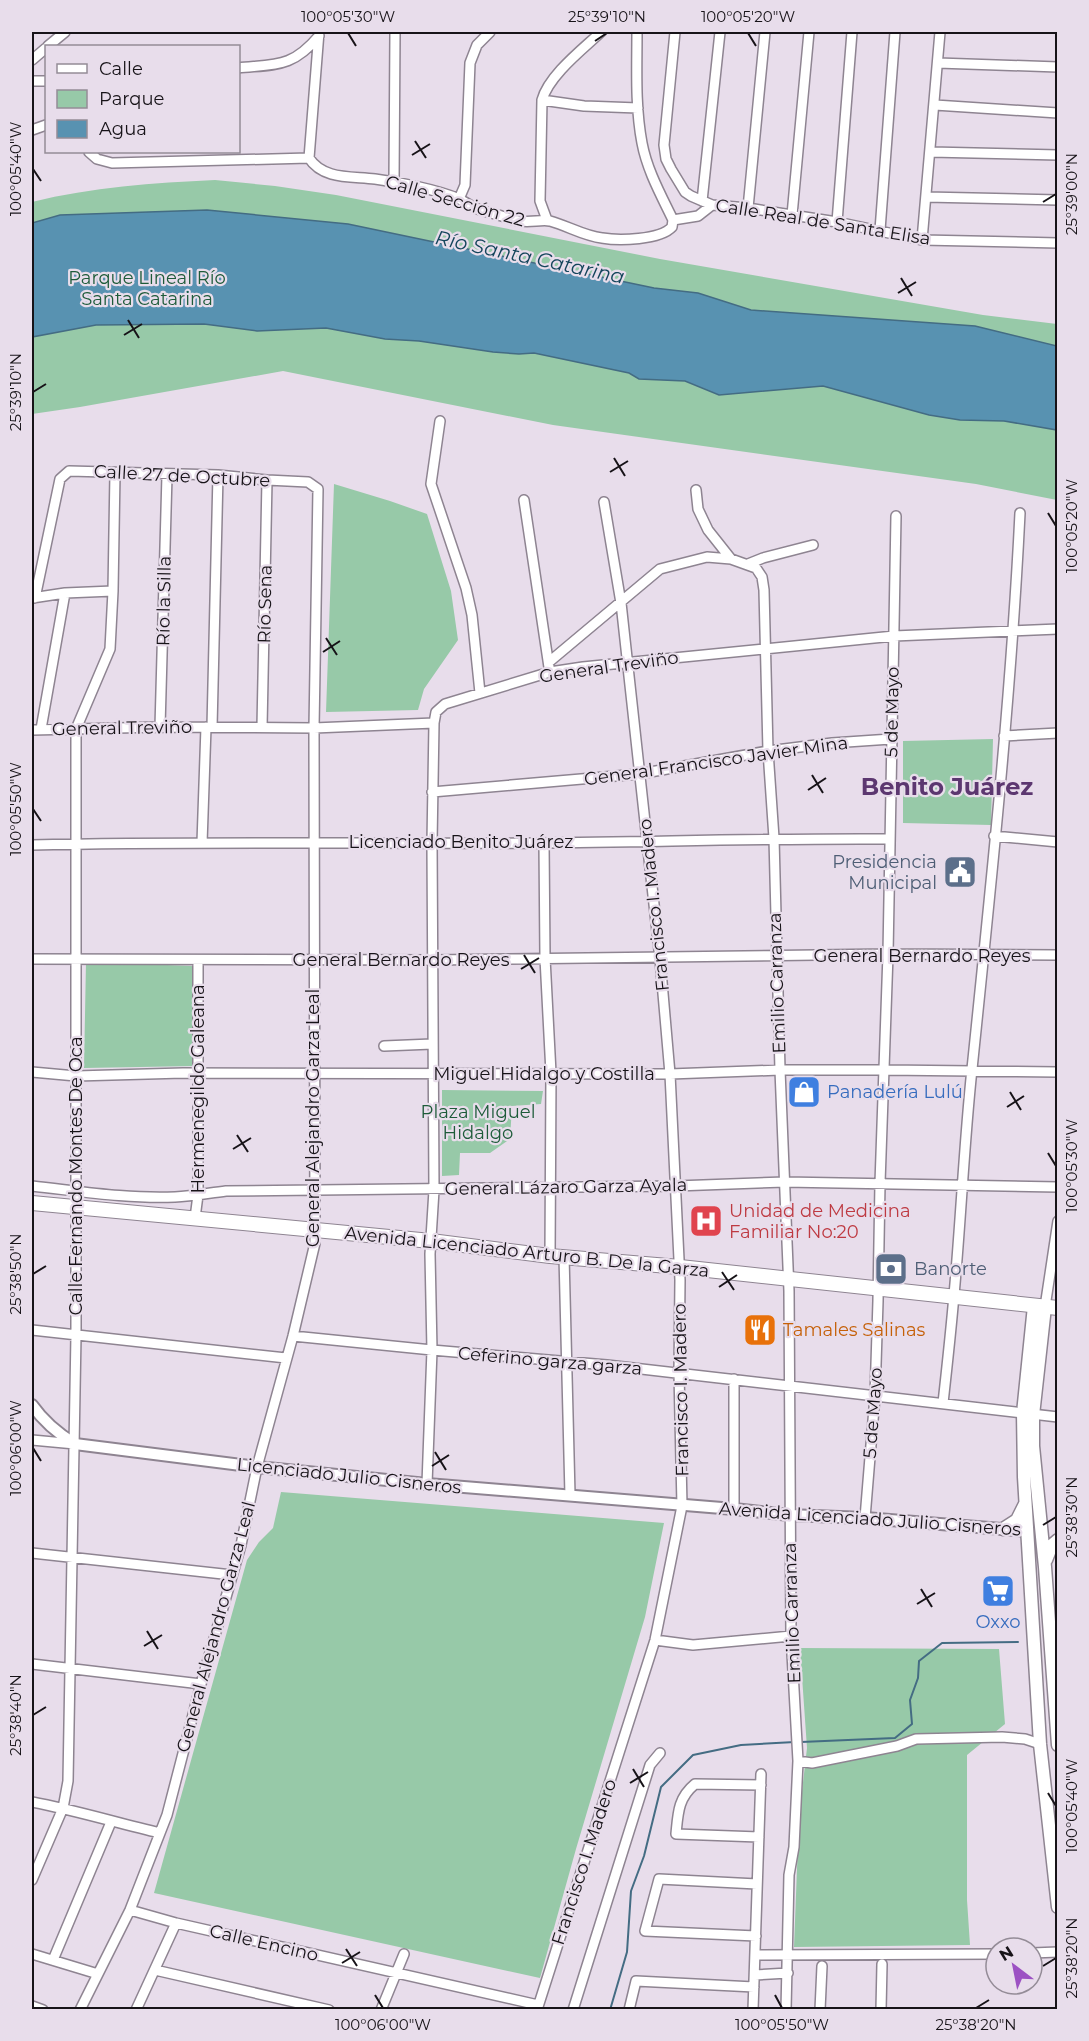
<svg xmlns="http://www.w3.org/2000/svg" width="1089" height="2041" font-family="Montserrat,sans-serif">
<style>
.green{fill:#97c9a8}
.water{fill:#5892b1;stroke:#446c83;stroke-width:1.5}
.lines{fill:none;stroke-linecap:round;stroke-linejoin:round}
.stream{stroke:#446c83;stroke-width:2}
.minor-casing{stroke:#8e8491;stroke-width:12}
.tertiary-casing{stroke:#8e8491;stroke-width:14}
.secondary-casing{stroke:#8e8491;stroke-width:15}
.primary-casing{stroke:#8e8491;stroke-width:16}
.minor{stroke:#fff;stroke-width:9}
.tertiary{stroke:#fff;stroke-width:10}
.secondary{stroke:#fff;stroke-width:12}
.primary{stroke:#fff;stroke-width:14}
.ticks{fill:none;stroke:#171318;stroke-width:2}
.labels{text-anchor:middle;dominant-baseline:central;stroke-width:4.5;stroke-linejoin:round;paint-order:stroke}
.street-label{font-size:18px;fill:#171318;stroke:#e8ddeb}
.park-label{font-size:18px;fill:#1d5b39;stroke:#e8ddeb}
.service-label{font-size:18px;fill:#4e5e75;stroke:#e8ddeb;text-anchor:end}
.shop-label{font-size:18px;fill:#366cbe;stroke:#e8ddeb;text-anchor:start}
.health-label{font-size:18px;fill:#be3a42;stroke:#e8ddeb;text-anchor:start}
.food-label{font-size:18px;fill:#c56008;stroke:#e8ddeb;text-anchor:start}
.water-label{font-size:20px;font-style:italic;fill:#14455b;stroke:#e8ddeb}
.district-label{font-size:24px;font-weight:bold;fill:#5c3770;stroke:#e8ddeb}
.neatline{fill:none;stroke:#171318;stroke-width:2}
.ticks-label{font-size:15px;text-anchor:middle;fill:#171318}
</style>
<rect width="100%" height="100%" fill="#e8ddeb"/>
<path class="green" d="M 215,180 L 275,186 L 336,195 L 660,259 L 983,315 L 1057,324 L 1057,500 L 976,484 L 553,425 L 283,371 L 80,407 L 32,414 L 32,202 C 92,187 153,183 215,180 Z
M 334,484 L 390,501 L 427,514 L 451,591 L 458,640 L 424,689 L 418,710 L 326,712 Z
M 993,739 L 991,825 L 903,823 L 903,741 Z
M 86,962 L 194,966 L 195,1066 L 84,1068 Z
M 442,1090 L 543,1091 L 541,1104 L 512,1106 L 510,1139 L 490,1153 L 460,1153 L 459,1175 L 442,1176 Z
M 281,1492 L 664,1523 L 645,1617 L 576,1849 L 540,1978 L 154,1893 L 247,1560 L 259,1542 L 273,1528 Z
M 800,1648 L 999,1649 L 1005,1724 L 967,1755 L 967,1900 L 970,1945 L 794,1947 L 799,1817 L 807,1748 Z"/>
<path class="water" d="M 207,210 L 348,224 L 654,288 L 698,293 L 751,310 L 975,326 L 1057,346 L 1057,430 L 1004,421 L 960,420 L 929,415 L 823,386 L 719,395 L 685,381 L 639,379 L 629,373 L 534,353 L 519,354 L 493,352 L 419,341 L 385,339 L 326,328 L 257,331 L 204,324 L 96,325 L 32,337 L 32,223 L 60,215 Z"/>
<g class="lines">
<path class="stream" d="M 801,1742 L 895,1738 L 912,1724 L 910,1700 L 918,1678 L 919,1661 L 942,1643 L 1018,1642
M 610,2010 L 627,1952 L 631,1891 L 644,1856 L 661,1787 L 693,1755 L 741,1745 L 795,1742"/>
<g class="minor-casing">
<path id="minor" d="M 637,32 C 637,68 635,106 642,143 C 647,170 661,195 673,220
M 675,32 L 664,145 L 666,159 L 671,169 L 685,192 L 691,196 L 712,205 L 748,208 L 837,222 L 922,240 L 1058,243
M 48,46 L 65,32
M 32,60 L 46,48
M 938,63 L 1058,67
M 238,68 C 276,64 292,68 319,36
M 32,81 L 46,81
M 542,100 L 584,106 L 638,108
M 935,105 L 1058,113
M 32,130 L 46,125
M 89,152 L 97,159 L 112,163 L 309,158 C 323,180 352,176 375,179 C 398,182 439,190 459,199 C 466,202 472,207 480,210 C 491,213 503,216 514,220 C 528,224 540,219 550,221 C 568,226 584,236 602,238 C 619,241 660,240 672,227 L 673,220
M 931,152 L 1058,155
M 309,158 L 319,32
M 394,181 L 395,32
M 926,197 L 1058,200
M 459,199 L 465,185 L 470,63 L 477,45 L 490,32
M 702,201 L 720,32
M 748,208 L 765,32
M 792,215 L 809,32
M 547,220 L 540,201 L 542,100 C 549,75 583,49 601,32
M 673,220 L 698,216 L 712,205
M 837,222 L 852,32
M 880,230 L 895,32
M 922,240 L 940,32
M 440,421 L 431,484 L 466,588 L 472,615 L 480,693
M 696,490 L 698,509 L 708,530 L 731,559 L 756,568 L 762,577 L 764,590 L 768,751 L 774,838 L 780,1070 L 789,1291 L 791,1636 L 798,1761 L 794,1847 L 789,1875 L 786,2010
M 524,500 L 549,667
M 748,564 L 763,558 L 813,545
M 32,598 L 65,593 L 113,591
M 35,598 L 60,479 L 69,471 L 218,475 L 267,480 L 308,482 L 318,489 L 314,728 L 315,1243 L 293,1336 L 257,1467 L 241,1545 L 201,1684 L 167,1815 L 130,1910 L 80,2010
M 549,662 L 660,569 L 707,557 L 731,559
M 160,727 L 167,475
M 212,727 L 218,475
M 262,727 L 267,480
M 41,729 L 65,593
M 32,730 L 160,727 L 314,728 L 434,723 L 436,712 L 445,704 L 550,672 L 583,667 L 894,636 L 1058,629
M 1004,736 L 1058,733
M 432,792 L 639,774 L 768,751 L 832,743 L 891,739
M 994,836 L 1058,842
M 202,843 L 206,727
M 544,843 L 545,958 L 551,1073 L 550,1256
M 32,845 C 201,841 371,844 540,843 C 657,842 774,838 890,839
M 32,959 L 433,960 L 888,954 L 1058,955
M 384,1046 L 432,1044
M 32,1072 L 76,1076 L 183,1073 L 670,1074 L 780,1070 L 885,1070 L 1058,1072
M 32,1186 C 79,1191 127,1199 175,1197 C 192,1196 209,1193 226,1191 L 676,1186 L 785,1182 L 1058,1187
M 195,1218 L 198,1195 L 198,960
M 564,1256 L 570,1495
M 1045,1307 L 1058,1221
M 32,1330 L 286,1358
M 293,1336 L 432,1350 L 607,1365 L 1058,1417
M 734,1379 L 734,1509
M 943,1403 C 947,1367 951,1331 954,1295 C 961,1219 964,1144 972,1069 C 991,884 1011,698 1020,513
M 32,1440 L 75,1444
M 427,1484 L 432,1350 L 430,1254 L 434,1190 L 432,843 L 434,723
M 865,1518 L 875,1396 L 878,1301 L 880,1183 L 888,954 L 896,516
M 32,1553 L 232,1575
M 655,1640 L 693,1645 L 791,1636
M 32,1664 L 201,1684
M 798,1761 L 812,1763 L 897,1746 L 916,1739 L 1002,1737 L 1025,1739 L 1040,1744
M 32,1802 C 75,1810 117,1823 160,1833
M 759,1837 L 676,1834 C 678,1813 678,1798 695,1784 L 761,1785
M 32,1880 L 63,1808 L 68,1781 L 76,1335 L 76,729 L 110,649 L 113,591 L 115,473
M 130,1910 L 176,1923 L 538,2005
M 756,1936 L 645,1931 L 659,1879 L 757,1884
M 1032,1953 L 1058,1952
M 32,1954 L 98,1974
M 755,1955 L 996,1954
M 53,1960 L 111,1822
M 155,1970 L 329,2010
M 755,1975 L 788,1973
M 32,2006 L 43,2010
M 136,2010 L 176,1923
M 381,2010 L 404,1954
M 537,2010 L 655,1640 L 682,1506 L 679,1373 L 680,1280 L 670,1074 L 660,959 L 621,603 L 604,502
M 573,2010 L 650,1765 L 660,1753
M 629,2010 L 636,1981 L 754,1987
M 753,2010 L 761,1774
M 820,2010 L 822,1966
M 881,2010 L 882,1964"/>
</g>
<g class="tertiary-casing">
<path id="tertiary" d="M 32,1405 C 44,1422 57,1433 75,1444 L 257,1467 L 427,1484 L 734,1509 L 789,1515 L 865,1518 L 1028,1531"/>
</g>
<g class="secondary-casing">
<path id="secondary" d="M 1034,1306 L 1023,1413 L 1024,1477 L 1040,1744 L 1058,1907
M 1045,1307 L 1033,1415 L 1033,1446 L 1045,1567 L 1058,1745
M 1003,1529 L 1017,1520 L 1025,1504
M 1046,1560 L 1052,1545 L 1058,1540"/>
</g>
<g class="primary-casing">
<path id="primary" d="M 32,1203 L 431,1241 L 550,1256 L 680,1267 L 1058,1308"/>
</g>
<use href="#minor" class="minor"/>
<use href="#tertiary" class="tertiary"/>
<use href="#secondary" class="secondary"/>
<use href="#primary" class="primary"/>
</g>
<path class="ticks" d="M 348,33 L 356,46M 748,33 L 756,46M 595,41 L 607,33M 415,141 L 426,158M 412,155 L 430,144M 33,169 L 41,181M 1043,202 L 1056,194M 901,278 L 912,296M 898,293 L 916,282M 128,320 L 139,338M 124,335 L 142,324M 33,392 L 46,384M 614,458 L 625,476M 610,472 L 628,461M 1048,513 L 1056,526M 326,638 L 337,655M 323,652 L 340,641M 812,775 L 823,793M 808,790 L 826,778M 33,809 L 41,821M 524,955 L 535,973M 521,969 L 539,958M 1010,1092 L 1021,1110M 1007,1107 L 1024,1096M 237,1135 L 248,1152M 233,1149 L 251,1138M 1048,1153 L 1056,1166M 722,1272 L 734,1290M 33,1274 L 46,1266M 719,1287 L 737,1275M 33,1448 L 41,1461M 435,1452 L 446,1470M 432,1466 L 449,1455M 1043,1525 L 1056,1517M 921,1589 L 932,1607M 917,1604 L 935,1593M 147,1631 L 158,1649M 144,1646 L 162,1635M 33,1715 L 46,1707M 633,1769 L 644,1787M 630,1783 L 648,1772M 1048,1793 L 1056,1806M 346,1949 L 357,1966M 342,1963 L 360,1952M 1043,1966 L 1056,1958M 375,1995 L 383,2008M 775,1995 L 782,2008M 976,2008 L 989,2000"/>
<defs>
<g id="civic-square" transform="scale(1.725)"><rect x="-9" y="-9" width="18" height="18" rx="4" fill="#5c6f8a" stroke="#e8ddeb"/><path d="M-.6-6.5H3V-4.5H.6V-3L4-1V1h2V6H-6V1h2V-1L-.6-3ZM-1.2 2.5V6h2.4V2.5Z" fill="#fff"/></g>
<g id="shop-square" transform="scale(1.725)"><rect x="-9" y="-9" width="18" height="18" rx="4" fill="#3f7fe0" stroke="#e8ddeb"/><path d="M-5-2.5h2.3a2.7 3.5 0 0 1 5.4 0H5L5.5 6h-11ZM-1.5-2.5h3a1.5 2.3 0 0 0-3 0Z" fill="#fff"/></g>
<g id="hospital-square" transform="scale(1.725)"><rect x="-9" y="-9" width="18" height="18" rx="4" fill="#e0444e" stroke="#e8ddeb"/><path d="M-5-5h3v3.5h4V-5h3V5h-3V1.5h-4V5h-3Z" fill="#fff"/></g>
<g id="bank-square" transform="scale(1.725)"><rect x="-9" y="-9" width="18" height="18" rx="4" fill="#5c6f8a" stroke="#e8ddeb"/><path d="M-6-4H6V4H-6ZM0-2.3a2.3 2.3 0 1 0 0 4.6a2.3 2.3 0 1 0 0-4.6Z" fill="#fff"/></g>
<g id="restaurant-square" transform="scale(1.725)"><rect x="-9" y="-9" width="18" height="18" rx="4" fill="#e8710a" stroke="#e8ddeb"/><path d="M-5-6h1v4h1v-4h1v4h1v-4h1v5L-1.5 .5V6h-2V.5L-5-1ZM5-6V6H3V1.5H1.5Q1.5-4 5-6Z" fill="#fff"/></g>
<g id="supermarket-square" transform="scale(1.725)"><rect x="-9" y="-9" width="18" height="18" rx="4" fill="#3f7fe0" stroke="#e8ddeb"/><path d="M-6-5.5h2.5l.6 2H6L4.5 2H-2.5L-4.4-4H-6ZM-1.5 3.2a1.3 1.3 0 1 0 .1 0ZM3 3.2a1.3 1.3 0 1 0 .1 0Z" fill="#fff"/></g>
</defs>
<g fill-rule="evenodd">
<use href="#civic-square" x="960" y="872"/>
<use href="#shop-square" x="804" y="1092"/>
<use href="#hospital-square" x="706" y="1221"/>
<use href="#bank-square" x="891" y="1269"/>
<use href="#restaurant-square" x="760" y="1330"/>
<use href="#supermarket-square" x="998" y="1591"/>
</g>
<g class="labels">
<g class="street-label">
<text transform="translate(455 201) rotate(16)">Calle Sección 22</text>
<text transform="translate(823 222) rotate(9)">Calle Real de Santa Elisa</text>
<text transform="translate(182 476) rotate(3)">Calle 27 de Octubre</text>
<text transform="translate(164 601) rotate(-89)">Río la Silla</text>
<text transform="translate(265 604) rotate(-89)">Río Sena</text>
<text transform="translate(609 667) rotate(-8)">General Treviño</text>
<text transform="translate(892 712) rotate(-89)">5 de Mayo</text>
<text transform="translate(122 728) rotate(-1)">General Treviño</text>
<text transform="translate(716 761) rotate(-8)">General Francisco Javier Mina</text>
<text x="461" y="842">Licenciado Benito Juárez</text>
<text transform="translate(654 905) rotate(-96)">Francisco I. Madero</text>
<text x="922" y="956">General Bernardo Reyes</text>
<text x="401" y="960">General Bernardo Reyes</text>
<text transform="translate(777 983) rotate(-92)">Emilio Carranza</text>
<text x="544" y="1074">Miguel Hidalgo y Costilla</text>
<text transform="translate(198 1089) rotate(-90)">Hermenegildo Galeana</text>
<text transform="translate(313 1118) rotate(-90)">General Alejandro Garza Leal</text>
<text transform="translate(76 1176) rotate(-90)">Calle Fernando Montes De Oca</text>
<text transform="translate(566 1187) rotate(-1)">General Lázaro Garza Ayala</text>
<text transform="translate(527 1252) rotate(6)">Avenida Licenciado Arturo B. De la Garza</text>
<text transform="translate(550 1361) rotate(5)">Ceferino garza garza</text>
<text transform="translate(681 1390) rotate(-91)">Francisco I. Madero</text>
<text transform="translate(873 1413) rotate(-86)">5 de Mayo</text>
<text transform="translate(349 1476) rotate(6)">Licenciado Julio Cisneros</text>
<text transform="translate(870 1519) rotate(4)">Avenida Licenciado Julio Cisneros</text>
<text transform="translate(792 1613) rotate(-92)">Emilio Carranza</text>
<text transform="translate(216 1627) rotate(-75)">General Alejandro Garza Leal</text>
<text transform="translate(584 1862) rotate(-72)">Francisco I. Madero</text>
<text transform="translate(264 1943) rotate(13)">Calle Encino</text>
</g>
<g class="park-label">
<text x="147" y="278">Parque Lineal Río<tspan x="147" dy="21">Santa Catarina</tspan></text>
<text x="478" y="1112">Plaza Miguel<tspan x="478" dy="21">Hidalgo</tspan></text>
</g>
<g class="service-label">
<text x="937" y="862">Presidencia<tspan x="937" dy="21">Municipal</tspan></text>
<text x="914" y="1269" text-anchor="start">Banorte</text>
</g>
<g class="shop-label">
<text x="827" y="1092">Panadería Lulú</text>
<text x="998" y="1622" text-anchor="middle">Oxxo</text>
</g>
<g class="health-label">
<text x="729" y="1211">Unidad de Medicina<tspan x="729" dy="21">Familiar No:20</tspan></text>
</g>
<g class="food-label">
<text x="783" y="1330">Tamales Salinas</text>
</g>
<g class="water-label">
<text transform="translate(530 257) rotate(12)">Río Santa Catarina</text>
</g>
<g class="district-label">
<text x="947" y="786">Benito Juárez</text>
</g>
</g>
<rect width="1089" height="2041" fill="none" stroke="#e8ddeb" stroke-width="66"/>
<rect x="45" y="45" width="195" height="108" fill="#e8ddeb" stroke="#948c97" stroke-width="1.5"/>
<rect x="57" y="64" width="30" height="9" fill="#ffffff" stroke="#948c97" stroke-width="1.5"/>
<text x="99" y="75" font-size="18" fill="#171318">Calle</text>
<rect x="57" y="90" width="30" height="18" fill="#97c9a8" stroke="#948c97" stroke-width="1.5"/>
<text x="99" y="105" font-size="18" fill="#171318">Parque</text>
<rect x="57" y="120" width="30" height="18" fill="#5892b1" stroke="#948c97" stroke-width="1.5"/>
<text x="99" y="135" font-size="18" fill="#171318">Agua</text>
<g transform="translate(1014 1966) rotate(328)"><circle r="28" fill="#e8ddeb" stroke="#948c97" stroke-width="1.5"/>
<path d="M0-4.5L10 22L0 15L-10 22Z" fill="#9c51c3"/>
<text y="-9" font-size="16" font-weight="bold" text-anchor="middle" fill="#171318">N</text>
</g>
<rect x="33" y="33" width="1023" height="1975" class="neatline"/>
<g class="ticks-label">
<text x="348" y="22">100°05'30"W</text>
<text x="607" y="22">25°39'10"N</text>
<text x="748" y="22">100°05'20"W</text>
<text transform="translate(16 169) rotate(-90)" y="5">100°05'40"W</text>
<text transform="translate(1072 194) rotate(-90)" y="5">25°39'00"N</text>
<text transform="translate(16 392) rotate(-90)" y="5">25°39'10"N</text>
<text transform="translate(1072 526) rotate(-90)" y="5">100°05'20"W</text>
<text transform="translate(16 809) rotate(-90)" y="5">100°05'50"W</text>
<text transform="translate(1072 1166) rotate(-90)" y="5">100°05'30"W</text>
<text transform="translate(16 1274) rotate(-90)" y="5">25°38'50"N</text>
<text transform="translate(16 1448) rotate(-90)" y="5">100°06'00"W</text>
<text transform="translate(1072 1517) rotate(-90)" y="5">25°38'30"N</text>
<text transform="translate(16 1715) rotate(-90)" y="5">25°38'40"N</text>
<text transform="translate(1072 1806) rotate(-90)" y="5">100°05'40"W</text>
<text transform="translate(1072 1958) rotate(-90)" y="5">25°38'20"N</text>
<text x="383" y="2030">100°06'00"W</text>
<text x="782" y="2030">100°05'50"W</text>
<text x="976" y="2030">25°38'20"N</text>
</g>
</svg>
